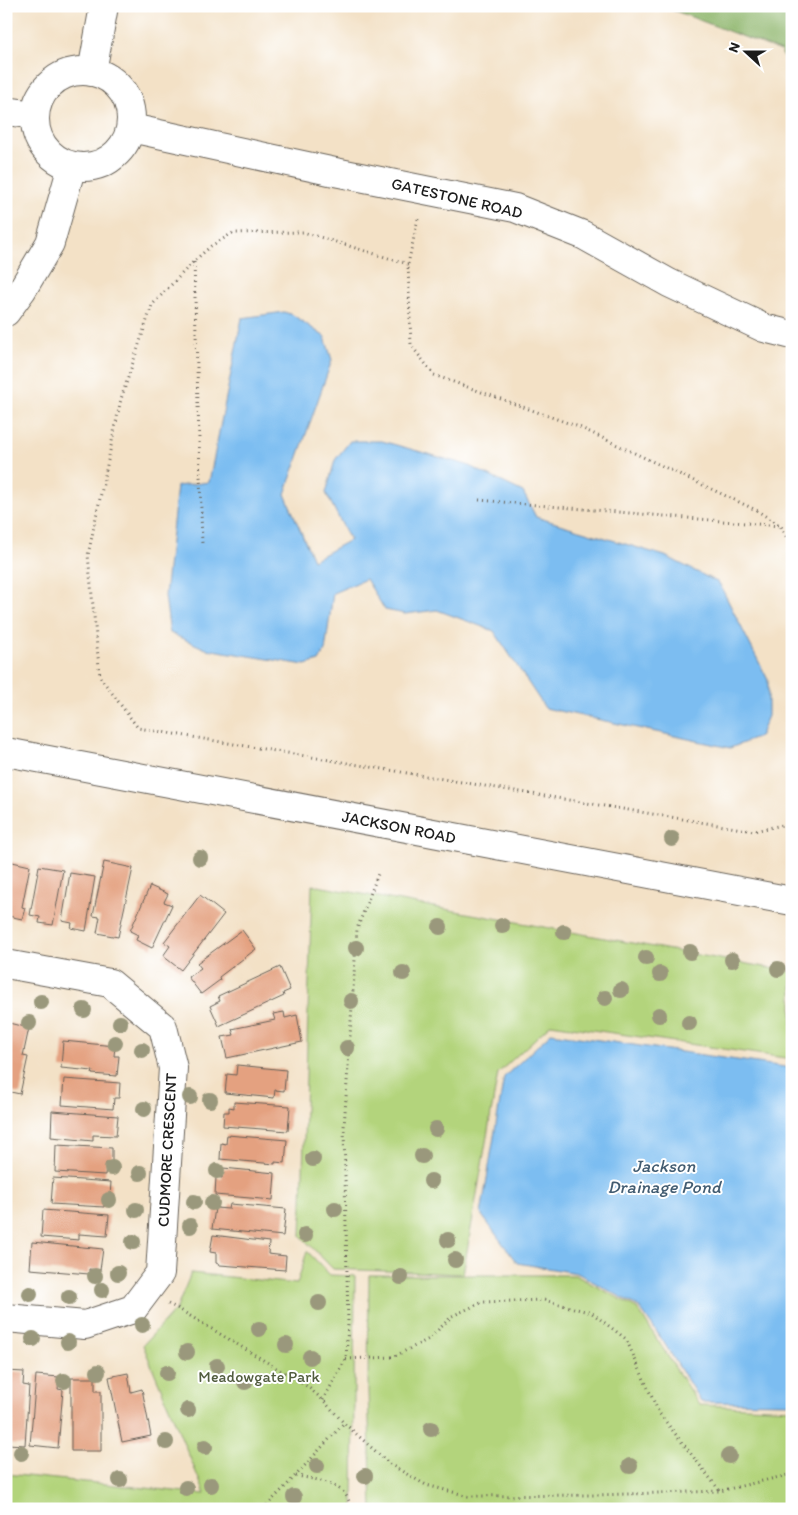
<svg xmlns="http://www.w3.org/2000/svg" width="798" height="1515" font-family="Itim,sans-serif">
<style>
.green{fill:#b3d47c;stroke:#68784c}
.forest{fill:#8eb66c;stroke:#556944}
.water{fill:#7cbdf1;stroke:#4c6c86}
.building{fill:#e4a180}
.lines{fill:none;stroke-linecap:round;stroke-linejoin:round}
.minor-casing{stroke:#676158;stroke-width:30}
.tertiary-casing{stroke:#676158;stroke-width:30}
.secondary-casing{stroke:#676158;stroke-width:30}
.path{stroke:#676158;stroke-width:3;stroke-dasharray:1 4;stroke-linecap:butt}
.minor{stroke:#fff;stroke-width:28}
.tertiary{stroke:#fff;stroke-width:28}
.secondary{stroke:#fff;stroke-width:28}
.tree{fill:#9a987b}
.labels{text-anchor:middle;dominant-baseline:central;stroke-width:4;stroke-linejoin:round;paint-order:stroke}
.street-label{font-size:16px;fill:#1c1c1c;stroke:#fff}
.park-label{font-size:16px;fill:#515c3e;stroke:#fff}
.water-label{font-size:18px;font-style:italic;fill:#425c71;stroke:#fff}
</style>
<rect width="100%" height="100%" fill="#fff"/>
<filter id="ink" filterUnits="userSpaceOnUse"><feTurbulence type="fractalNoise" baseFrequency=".02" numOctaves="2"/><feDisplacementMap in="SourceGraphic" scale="10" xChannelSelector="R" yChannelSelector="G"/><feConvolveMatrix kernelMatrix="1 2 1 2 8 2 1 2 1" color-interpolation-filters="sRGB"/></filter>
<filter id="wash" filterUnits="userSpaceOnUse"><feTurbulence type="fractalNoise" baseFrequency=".0096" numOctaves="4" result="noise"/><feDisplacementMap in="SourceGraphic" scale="20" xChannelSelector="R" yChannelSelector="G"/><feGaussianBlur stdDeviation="1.12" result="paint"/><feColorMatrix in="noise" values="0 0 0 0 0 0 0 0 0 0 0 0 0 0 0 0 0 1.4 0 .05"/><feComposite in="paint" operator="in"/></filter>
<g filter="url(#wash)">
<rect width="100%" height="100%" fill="#f3e1c6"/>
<path class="green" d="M 312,885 L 792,972 L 792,1059 L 551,1024 L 498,1073 L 463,1274 L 333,1269 L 301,1236 Z
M 307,1251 L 330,1275 L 355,1276 L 353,1509 L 6,1509 L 6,1474 L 205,1494 L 143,1345 L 177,1308 L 191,1273 L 297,1284 Z
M 369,1275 L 575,1275 L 637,1308 L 699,1405 L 792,1409 L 792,1509 L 372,1509 L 368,1391 Z"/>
<path class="forest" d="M 662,6 L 792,6 L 792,79 L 781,51 Z"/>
<path class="water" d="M 284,312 L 293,315 L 325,337 L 332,360 L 285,494 L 313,560 L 350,540 L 326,493 L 335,460 L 350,441 L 382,441 L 467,465 L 523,492 L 536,517 L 665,556 L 719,583 L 768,680 L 768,716 L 759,737 L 730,748 L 545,708 L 494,631 L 437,610 L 405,614 L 385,610 L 366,579 L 333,593 L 325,651 L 319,661 L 305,665 L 206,649 L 170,633 L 165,596 L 177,486 L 209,482 L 242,318 Z
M 551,1033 L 792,1068 L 792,1403 L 701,1402 L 663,1341 L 639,1307 L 577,1273 L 517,1263 L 481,1214 L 504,1077 Z"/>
<g id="blocks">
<path class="building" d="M 8,861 L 30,866 L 22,907 L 25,908 L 22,919 L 8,916 L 9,912 L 6,911 L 6,869 Z
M 104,862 L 133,868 L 118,937 L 97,933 L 100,917 L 93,916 Z
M 39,866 L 63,870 L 53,925 L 39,923 L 40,917 L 30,915 Z
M 70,873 L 95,877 L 86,931 L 71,928 L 72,923 L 62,921 Z
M 150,886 L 168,894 L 164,902 L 172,905 L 152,948 L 136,940 L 138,935 L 130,931 Z
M 200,895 L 224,914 L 181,970 L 163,956 L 170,946 L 164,942 Z
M 242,930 L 256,949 L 219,977 L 220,980 L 201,994 L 188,977 L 201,968 L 197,963 Z
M 280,967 L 290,990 L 283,993 L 284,996 L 219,1026 L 210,1006 L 220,1001 L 218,996 Z
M 284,1012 L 285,1018 L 297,1015 L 302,1042 L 227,1058 L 222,1037 L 234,1035 L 232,1029 L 275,1020 L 273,1014 Z
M 9,1023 L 29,1028 L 23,1056 L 28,1057 L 20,1094 L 6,1091 L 6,1034 Z
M 63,1041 L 115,1046 L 114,1056 L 119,1056 L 117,1076 L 92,1074 L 93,1071 L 61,1068 Z
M 237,1065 L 286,1070 L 284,1091 L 275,1090 L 274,1098 L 225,1093 L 227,1074 L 236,1075 Z
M 64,1079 L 120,1083 L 119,1098 L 114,1098 L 113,1109 L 62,1105 Z
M 234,1102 L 290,1106 L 288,1131 L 223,1126 L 224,1112 L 229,1112 L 229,1107 L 234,1108 Z
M 52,1111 L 118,1116 L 116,1136 L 93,1135 L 93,1141 L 51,1137 Z
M 227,1135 L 287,1140 L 285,1163 L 275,1162 L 275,1164 L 220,1159 L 221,1143 L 226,1144 Z
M 56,1145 L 112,1148 L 112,1163 L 106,1163 L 105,1175 L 55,1172 Z
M 223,1168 L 275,1173 L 273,1200 L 215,1195 L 216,1177 L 222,1178 Z
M 53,1178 L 111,1182 L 110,1197 L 105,1197 L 104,1207 L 51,1204 Z
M 230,1204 L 286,1209 L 283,1236 L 212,1229 L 215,1208 L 229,1209 Z
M 43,1210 L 109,1215 L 107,1236 L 79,1234 L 79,1240 L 41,1237 Z
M 213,1235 L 269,1242 L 268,1254 L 286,1256 L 285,1270 L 220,1265 L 216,1263 L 216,1253 L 210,1252 Z
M 32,1242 L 103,1249 L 100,1270 L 89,1269 L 89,1274 L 30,1269 Z
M 6,1371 L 24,1372 L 23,1385 L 29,1386 L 25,1445 L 6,1444 Z
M 128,1373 L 131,1392 L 142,1389 L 151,1436 L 122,1442 L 109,1377 Z
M 36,1375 L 59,1377 L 58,1389 L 63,1390 L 58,1448 L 30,1445 Z
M 71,1378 L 95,1378 L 95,1391 L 101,1391 L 101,1451 L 71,1451 Z"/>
</g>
</g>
<g filter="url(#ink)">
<use href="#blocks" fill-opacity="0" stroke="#676158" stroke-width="1"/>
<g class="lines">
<g class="minor-casing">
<path id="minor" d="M 92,72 L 104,6
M 6,964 L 110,983 L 163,1027 L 173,1068 L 160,1273 L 133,1309 L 85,1325 L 6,1318"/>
</g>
<g class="tertiary-casing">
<path id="tertiary" d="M35 119a48 48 0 1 1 96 0a48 48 0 1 1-96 0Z
M 6,111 L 35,115
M 131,128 L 330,171 L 515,208 L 583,235 L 669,283 L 764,328 L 792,335
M 6,312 L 22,290 L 50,243 L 72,166"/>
</g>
<g class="secondary-casing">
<path id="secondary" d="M 6,752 L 792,901"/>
</g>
<path class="path" d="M 418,219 L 408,264 L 411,345 L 434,375 L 579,427 L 756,510 L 781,526 L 792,548
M 194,262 L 202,545
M 408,264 L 303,232 L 233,233 L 211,246 L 194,261 L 152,305 L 121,399 L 88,555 L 100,677 L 138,728 L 754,831 L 792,823
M 479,500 L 780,526
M 168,1304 L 177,1308 L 308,1387 L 323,1400 L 344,1423 L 391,1465 L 426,1485 L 468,1496 L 596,1495 L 720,1491 L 792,1474
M 346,1359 L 393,1357 L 429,1339 L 452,1316 L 483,1302 L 544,1300 L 592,1313 L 626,1339 L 659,1413 L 720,1491
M 323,1400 L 346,1359 L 348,1324 L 344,1128 L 357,929 L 378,874
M 296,1476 C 311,1478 339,1483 347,1497 C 349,1500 350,1505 351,1509
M 263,1509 L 287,1485 L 344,1423"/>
<use href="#minor" class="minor"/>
<use href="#tertiary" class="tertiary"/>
<use href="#secondary" class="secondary"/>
</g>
<g class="tree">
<circle cx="672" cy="839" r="8"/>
<circle cx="200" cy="858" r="8"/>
<circle cx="502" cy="926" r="8"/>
<circle cx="440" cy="927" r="8"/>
<circle cx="564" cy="932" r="8"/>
<circle cx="356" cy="948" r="8"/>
<circle cx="690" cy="952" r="8"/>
<circle cx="646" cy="958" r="8"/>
<circle cx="732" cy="960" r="8"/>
<circle cx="778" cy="969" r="8"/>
<circle cx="403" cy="973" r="8"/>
<circle cx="660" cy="974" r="8"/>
<circle cx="621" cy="990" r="8"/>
<circle cx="605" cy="998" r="8"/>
<circle cx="351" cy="1001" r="8"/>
<circle cx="41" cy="1002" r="8"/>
<circle cx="84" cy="1010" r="8"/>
<circle cx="659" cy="1015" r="8"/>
<circle cx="29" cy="1023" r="8"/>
<circle cx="120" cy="1023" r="8"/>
<circle cx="689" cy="1023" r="8"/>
<circle cx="115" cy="1043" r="8"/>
<circle cx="347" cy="1048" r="8"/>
<circle cx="142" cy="1050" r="8"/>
<circle cx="190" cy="1097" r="8"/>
<circle cx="210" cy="1100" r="8"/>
<circle cx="144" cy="1109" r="8"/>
<circle cx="436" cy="1129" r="8"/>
<circle cx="422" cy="1156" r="8"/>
<circle cx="313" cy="1159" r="8"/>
<circle cx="112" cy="1168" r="8"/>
<circle cx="217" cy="1171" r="8"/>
<circle cx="140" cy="1173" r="8"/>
<circle cx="431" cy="1181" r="8"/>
<circle cx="109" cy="1200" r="8"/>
<circle cx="194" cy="1202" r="8"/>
<circle cx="212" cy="1203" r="8"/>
<circle cx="335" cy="1209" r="8"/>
<circle cx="136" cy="1210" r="8"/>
<circle cx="190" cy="1226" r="8"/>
<circle cx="305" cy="1235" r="8"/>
<circle cx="448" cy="1240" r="8"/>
<circle cx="133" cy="1242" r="8"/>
<circle cx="455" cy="1260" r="8"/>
<circle cx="118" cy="1273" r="8"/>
<circle cx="95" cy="1276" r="8"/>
<circle cx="401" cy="1277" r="8"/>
<circle cx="102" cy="1290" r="8"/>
<circle cx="30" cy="1294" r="8"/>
<circle cx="69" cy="1297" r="8"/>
<circle cx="319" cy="1303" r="8"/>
<circle cx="142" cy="1325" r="8"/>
<circle cx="259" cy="1329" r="8"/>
<circle cx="33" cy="1339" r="8"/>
<circle cx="68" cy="1342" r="8"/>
<circle cx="286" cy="1345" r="8"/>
<circle cx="187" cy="1352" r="8"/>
<circle cx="310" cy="1357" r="8"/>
<circle cx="217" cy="1366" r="8"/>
<circle cx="98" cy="1372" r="8"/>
<circle cx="167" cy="1373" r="8"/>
<circle cx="64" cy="1381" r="8"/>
<circle cx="245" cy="1382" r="8"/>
<circle cx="188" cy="1410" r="8"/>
<circle cx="431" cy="1429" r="8"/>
<circle cx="166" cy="1442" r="8"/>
<circle cx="205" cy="1447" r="8"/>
<circle cx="21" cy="1453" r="8"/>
<circle cx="729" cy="1456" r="8"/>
<circle cx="317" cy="1466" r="8"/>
<circle cx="630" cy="1466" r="8"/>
<circle cx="365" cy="1476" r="8"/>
<circle cx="120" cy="1480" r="8"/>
<circle cx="211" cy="1485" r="8"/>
<circle cx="186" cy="1488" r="8"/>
<circle cx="294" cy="1497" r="8"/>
</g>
</g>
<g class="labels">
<g class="street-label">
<text transform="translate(457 198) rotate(13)">GATESTONE ROAD</text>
<text transform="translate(399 827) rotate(11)">JACKSON ROAD</text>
<text transform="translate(167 1150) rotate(-87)">CUDMORE CRESCENT</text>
</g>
<g class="park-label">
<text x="259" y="1376">Meadowgate Park</text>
</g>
<g class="water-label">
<text x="664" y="1166">Jackson<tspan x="664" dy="21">Drainage Pond</tspan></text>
</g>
</g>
<rect width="798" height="1515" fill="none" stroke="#fff" stroke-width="25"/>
<g transform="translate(746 52) rotate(291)" stroke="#ffffff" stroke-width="4" paint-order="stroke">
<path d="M0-4L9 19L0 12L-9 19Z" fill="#1c1c1c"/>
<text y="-8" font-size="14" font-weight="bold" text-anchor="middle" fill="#1c1c1c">N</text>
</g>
</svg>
